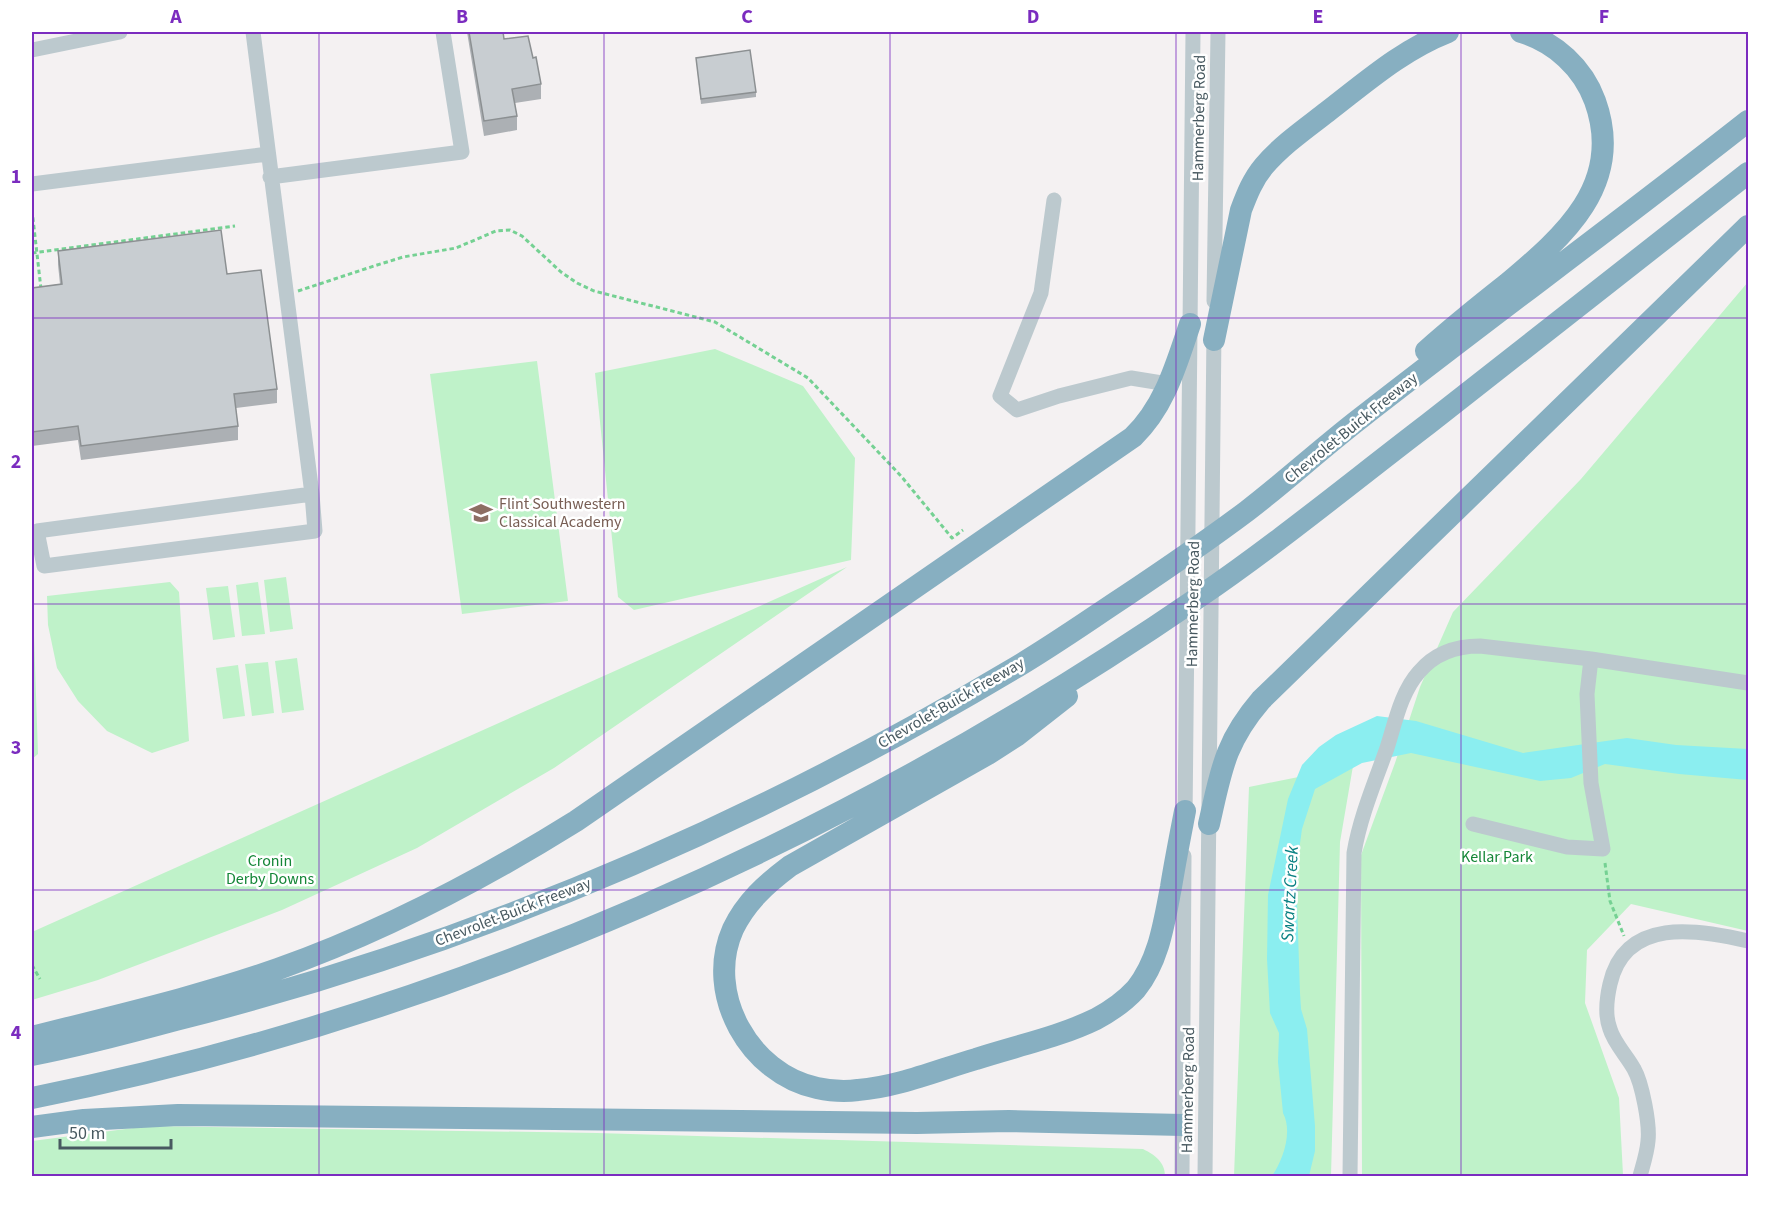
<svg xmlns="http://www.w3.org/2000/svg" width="1780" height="1208" font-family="'Source Sans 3',sans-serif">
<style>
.green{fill:#bff2c9}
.water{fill:#8beef0}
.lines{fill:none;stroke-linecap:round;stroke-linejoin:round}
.path{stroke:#75d193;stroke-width:3;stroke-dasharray:4.5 3;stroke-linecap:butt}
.minor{stroke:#bcc9ce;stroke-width:15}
.highway{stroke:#87afc1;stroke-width:22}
.wall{fill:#acb0b4}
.building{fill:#c8cdd1;stroke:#8c9092;stroke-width:1.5}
.grid{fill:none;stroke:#7b2cbf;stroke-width:1.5;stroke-opacity:0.55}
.labels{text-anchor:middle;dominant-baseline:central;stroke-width:5;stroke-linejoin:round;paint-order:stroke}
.street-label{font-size:16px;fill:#485960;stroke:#fff}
.education-label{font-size:16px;fill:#785e54;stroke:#fff;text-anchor:start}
.park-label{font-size:16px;fill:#148637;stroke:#fff}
.water-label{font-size:18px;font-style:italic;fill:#0a8183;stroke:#fff}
.neatline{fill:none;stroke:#7b2cbf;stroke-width:2}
.grid-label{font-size:20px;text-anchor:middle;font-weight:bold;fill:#7b2cbf}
</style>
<rect width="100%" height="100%" fill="#f4f1f2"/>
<path class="green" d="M 1748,282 L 1748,931 L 1631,904 L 1587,950 L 1585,1003 L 1619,1098 L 1623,1175 L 1618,1176 L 1362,1176 L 1361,855 L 1395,763 L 1420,687 L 1453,612 L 1581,479 Z
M 715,349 L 803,386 L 855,458 L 851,560 L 634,610 L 618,597 L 595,373 Z
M 537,361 L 568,601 L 462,614 L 430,374 Z
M 847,567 L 554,768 L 417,848 L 282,910 L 98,980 L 32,1000 L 32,932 Z
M 286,577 L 293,629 L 270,632 L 264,580 Z
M 170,582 L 179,592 L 189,741 L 152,753 L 107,731 L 78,701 L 57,668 L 48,625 L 47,596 Z
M 258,582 L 265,634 L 242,636 L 236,585 Z
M 228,586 L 235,637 L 213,640 L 206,588 Z
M 32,605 L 33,606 L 38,754 L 32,759 Z
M 297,658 L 304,710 L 282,713 L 275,661 Z
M 268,662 L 274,713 L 252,716 L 245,664 Z
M 238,665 L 245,716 L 223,719 L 216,668 Z
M 1353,766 L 1340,842 L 1331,1176 L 1234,1176 L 1249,787 Z
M 149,1126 L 597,1133 L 1143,1149 C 1155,1155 1165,1162 1165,1176 L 32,1176 L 32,1141 Z"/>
<path class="water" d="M 1377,716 L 1416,721 L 1523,753 L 1627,738 L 1676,745 L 1748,749 L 1748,780 L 1679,774 L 1605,764 L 1571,778 L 1540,781 L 1411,753 L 1362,763 L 1315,789 L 1302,829 L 1296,872 L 1300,993 L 1301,1009 L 1307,1029 L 1315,1126 L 1315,1151 L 1309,1176 L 1272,1176 C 1283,1160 1293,1132 1283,1113 L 1278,1062 L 1279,1033 L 1270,1013 L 1267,959 L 1268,895 L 1288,799 L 1302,765 L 1319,747 L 1336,735 Z"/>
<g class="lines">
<path class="path" d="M 32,210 L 41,289
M 32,253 L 235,226
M 298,291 L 374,266 L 403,257 L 456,248 L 496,231 L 510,230 L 522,236 L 561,272 L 577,283 L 594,291 L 715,322 L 808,378 L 901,476 L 952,538 L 963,530
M 1605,863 L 1610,901 L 1624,936
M 32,965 L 40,979"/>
<path class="minor" d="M 253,32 L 312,494 L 315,531 L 44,566 L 37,531 L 312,494
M 32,50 L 120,32
M 270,177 L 462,152 L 443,32
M 32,184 L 268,154
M 1054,200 L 1041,293 L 1000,396 L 1017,410 L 1059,396 L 1131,378 L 1168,384
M 1214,301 L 1218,32
M 1185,820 L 1193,32
M 1473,824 L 1567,847 L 1603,849 L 1591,783 L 1587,694 L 1591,659
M 1182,1176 L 1184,856
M 1205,1176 L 1214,331
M 1350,1176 L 1354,853 C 1360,817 1375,782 1387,748 C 1395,723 1401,692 1419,672 C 1435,653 1456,646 1480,646 L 1591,659 L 1748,683
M 1640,1176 C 1643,1165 1647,1153 1648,1141 C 1650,1124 1642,1083 1634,1069 C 1627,1056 1614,1043 1610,1029 C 1605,1016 1607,997 1610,984 C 1625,917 1697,929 1748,941"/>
<path class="highway" d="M 1214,340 L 1241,210 C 1247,194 1253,179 1264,166 C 1282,145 1305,129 1327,112 C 1366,82 1402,50 1448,32
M 1426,351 C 1452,328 1479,306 1507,284 C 1564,236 1625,184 1595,101 C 1583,68 1555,42 1521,32
M 1067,696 L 1016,736 L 988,754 L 790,866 C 766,884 746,902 733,929 C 704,994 750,1074 817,1088 C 831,1091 844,1092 858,1090 C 898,1087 938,1070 976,1059 C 1016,1046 1059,1037 1096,1019 C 1111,1011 1125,1001 1136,989 C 1159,960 1164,923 1171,887 C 1175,862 1180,837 1185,811
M 1209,824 C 1221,772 1224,743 1261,700 L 1748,226
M 32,1037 C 114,1016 198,997 278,969 C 382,932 483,879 576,821 L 1133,437 C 1165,406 1176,365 1190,324
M 32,1055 C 80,1046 128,1033 176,1020 C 469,946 748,827 1008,672 C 1048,649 1086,622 1124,597 C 1166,569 1207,541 1247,511 C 1286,481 1323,447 1362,417 C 1490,317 1621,221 1748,121
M 32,1098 C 452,1014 846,839 1199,597 C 1278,543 1352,482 1428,424 C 1535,340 1642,257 1748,173
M 32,1127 L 84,1120 L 178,1115 L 917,1123 L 1009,1121 L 1183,1125"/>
</g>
<path class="wall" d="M 467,32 L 503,32 L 504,39 L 533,58 L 541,84 L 541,99 L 515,103 L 517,116 L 517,130 L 484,136 Z
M 696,58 L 756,92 L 756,97 L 701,104 Z
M 58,251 L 227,274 L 277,389 L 277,403 L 236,408 L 238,426 L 238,440 L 81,460 L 78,440 L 32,446 L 32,288 L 60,284 L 58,265 Z"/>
<path class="building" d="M 469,32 L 503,32 L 504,39 L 528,36 L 533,58 L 536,57 L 541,84 L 512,89 L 517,116 L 484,121 Z
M 750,50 L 756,92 L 701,99 L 696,58 Z
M 221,230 L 227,274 L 261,270 L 277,389 L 234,394 L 238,426 L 81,446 L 78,426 L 32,432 L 32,288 L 62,284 L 58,251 Z"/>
<path class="grid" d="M 319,32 L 319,1176M 604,32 L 604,1176M 890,32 L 890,1176M 1176,32 L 1176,1176M 1461,32 L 1461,1176M 32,318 L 1748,318M 32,604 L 1748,604M 32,890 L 1748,890"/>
<defs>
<g id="school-bare" transform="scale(1.8)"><path d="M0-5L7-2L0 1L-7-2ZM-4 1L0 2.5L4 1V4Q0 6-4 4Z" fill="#8d6e63" stroke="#fff" stroke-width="2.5" paint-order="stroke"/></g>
</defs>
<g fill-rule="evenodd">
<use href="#school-bare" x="481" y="513"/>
</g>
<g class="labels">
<g class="street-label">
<text transform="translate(1199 118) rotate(-89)">Hammerberg Road</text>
<text transform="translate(1351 428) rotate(-39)">Chevrolet-Buick Freeway</text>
<text transform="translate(1193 604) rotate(-89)">Hammerberg Road</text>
<text transform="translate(951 703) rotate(-30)">Chevrolet-Buick Freeway</text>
<text transform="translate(513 912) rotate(-21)">Chevrolet-Buick Freeway</text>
<text transform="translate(1188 1090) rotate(-89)">Hammerberg Road</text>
</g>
<g class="education-label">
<text x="499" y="504">Flint Southwestern<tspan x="499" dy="18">Classical Academy</tspan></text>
</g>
<g class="park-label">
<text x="1497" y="857">Kellar Park</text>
<text x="270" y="861">Cronin<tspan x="270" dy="18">Derby Downs</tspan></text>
</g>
<g class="water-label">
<text transform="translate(1290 894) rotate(-87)">Swartz Creek</text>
</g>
</g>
<rect width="1780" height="1208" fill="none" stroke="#ffffff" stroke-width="66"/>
<path d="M60 1139v9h111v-9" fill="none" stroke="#485960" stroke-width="3"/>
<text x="69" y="1139" font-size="18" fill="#485960" stroke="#ffffff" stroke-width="4.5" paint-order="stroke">50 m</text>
<rect x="33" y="33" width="1714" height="1142" class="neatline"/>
<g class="grid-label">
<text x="176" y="23">A</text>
<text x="462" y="23">B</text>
<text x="747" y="23">C</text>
<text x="1033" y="23">D</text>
<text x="1318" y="23">E</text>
<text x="1604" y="23">F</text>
<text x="16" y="183">1</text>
<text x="16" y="468">2</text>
<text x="16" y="754">3</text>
<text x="16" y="1039">4</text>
</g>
</svg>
